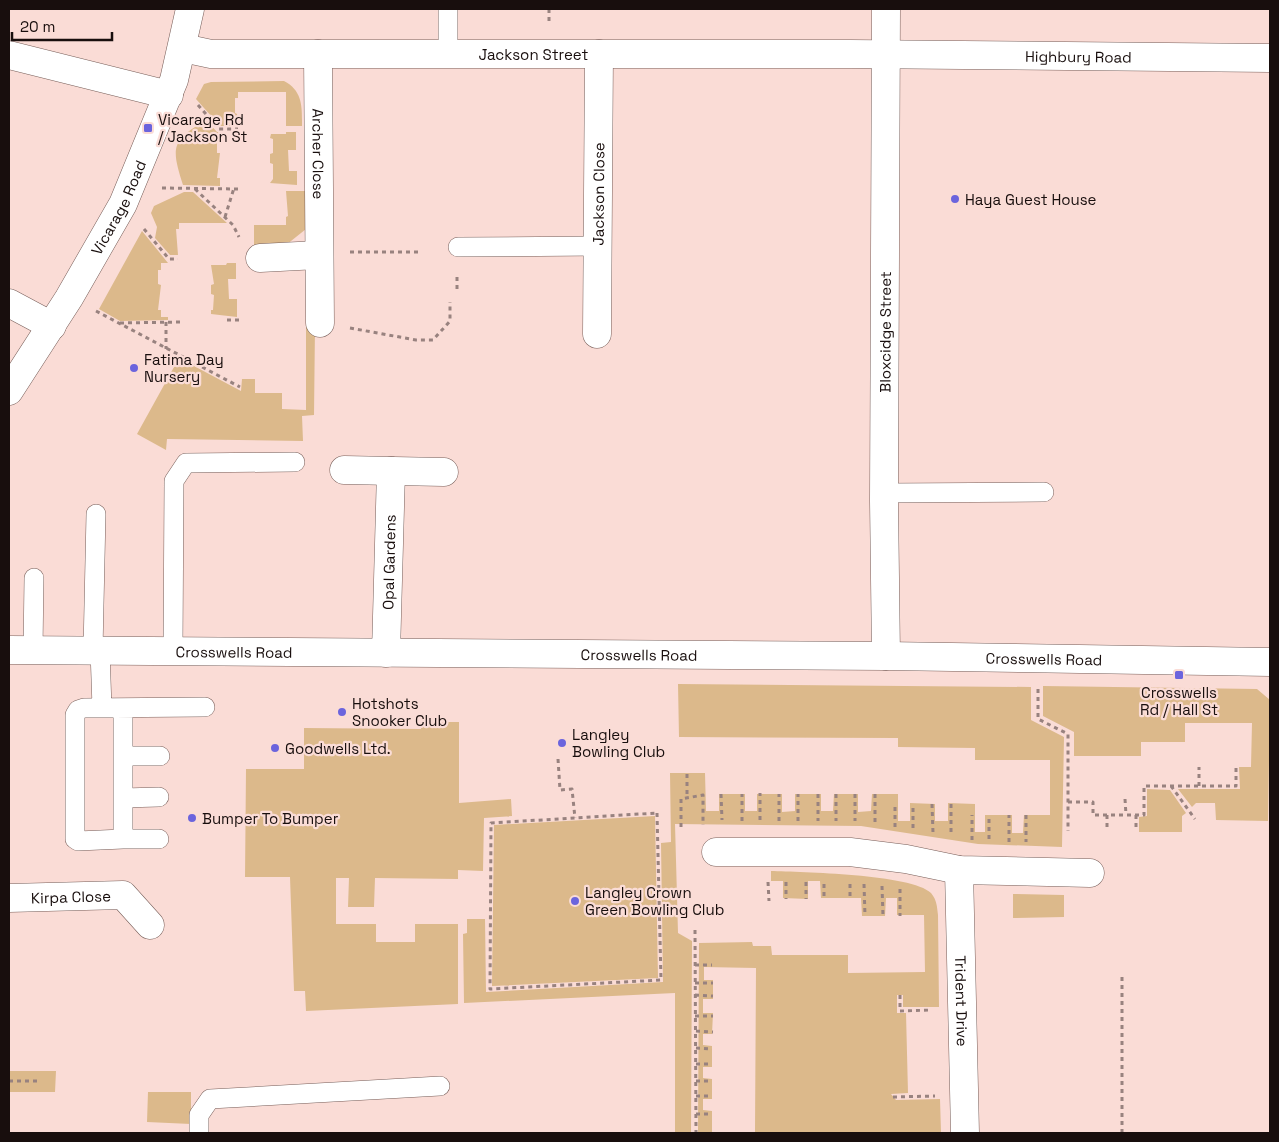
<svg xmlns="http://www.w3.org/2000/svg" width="1279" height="1142" font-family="'Space Grotesk',sans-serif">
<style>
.green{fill:#dcb98b;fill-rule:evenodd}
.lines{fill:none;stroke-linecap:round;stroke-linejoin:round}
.service-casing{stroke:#775e59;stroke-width:20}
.minor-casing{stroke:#775e59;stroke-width:29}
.secondary-casing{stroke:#775e59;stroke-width:29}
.path{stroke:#98827f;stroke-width:3;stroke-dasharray:4 4;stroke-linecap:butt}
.service{stroke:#fff;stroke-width:19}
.minor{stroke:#fff;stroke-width:28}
.secondary{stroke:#fff;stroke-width:28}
.poi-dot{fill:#6b64dd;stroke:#fadcd6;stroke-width:2}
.labels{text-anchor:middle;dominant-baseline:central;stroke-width:4.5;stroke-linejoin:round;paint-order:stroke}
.street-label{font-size:15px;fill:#180e0d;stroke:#fadcd6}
.poi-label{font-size:15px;fill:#180e0d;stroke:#fadcd6;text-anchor:start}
</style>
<rect width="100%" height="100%" fill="#fadcd6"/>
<path class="green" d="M 284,81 C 303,91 302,107 302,126 L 286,126 L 286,92 L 238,92 L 238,98 L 235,98 L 235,113 L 237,114 L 238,126 L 220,126 L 196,99 L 204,84 L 211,82 Z
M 206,120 L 217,132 L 220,132 L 220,138 L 217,139 L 217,153 L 220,153 L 217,178 L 220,178 L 220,186 L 183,185 C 171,147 171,141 206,120 Z
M 286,132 L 296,132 L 296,150 L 288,150 L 289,171 L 297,171 L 297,185 L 270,183 L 273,179 L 273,164 L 270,163 L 270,154 L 273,153 L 273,139 L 270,138 L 271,134 L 286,134 Z
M 286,191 L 308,191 L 306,229 L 286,245 L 254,246 L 254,225 L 286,225 L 286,217 L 288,216 Z
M 184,192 L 193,192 L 227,223 L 179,223 L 179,229 L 176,229 L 178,255 L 170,255 L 155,238 L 157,227 L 151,213 L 154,206 Z
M 142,231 L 168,263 L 161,263 L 161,270 L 158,270 L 158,284 L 161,285 L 158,310 L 161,310 L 161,317 L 168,317 L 168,320 L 120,321 L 99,309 Z
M 227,263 L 236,263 L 236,279 L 228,279 L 229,299 L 237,299 L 237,317 L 211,314 L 211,310 L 213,310 L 214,295 L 211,294 L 211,285 L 214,284 L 211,265 L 226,265 Z
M 306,326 L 315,326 L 314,415 L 302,416 L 303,441 L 167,439 L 166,450 L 137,434 L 179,358 L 241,391 L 242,379 L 255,379 L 255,393 L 282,393 L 282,409 L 306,410 Z
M 678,684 L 1031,687 L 1031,720 L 1064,737 L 1062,847 L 978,844 L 861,826 L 675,824 L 678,933 L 692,941 L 691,1133 L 675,1133 L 675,993 L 464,1003 L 463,934 L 467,933 L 467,919 L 485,919 L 486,992 L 663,982 L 661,843 L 671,842 L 670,773 L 705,773 L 706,811 L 719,811 L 719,794 L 745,794 L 745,811 L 757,811 L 757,794 L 782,794 L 782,812 L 795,811 L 795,794 L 821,794 L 821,811 L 833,811 L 834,794 L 858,794 L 858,812 L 871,811 L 872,794 L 898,794 L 898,821 L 910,821 L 910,803 L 935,804 L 935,821 L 948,821 L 948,803 L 975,804 L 975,832 L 985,832 L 985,815 L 1012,815 L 1012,833 L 1023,833 L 1024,815 L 1050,815 L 1050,760 L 975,760 L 975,748 L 898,747 L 898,738 L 679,737 Z
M 1043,686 L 1257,689 L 1270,700 L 1268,821 L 1216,820 L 1215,803 L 1196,803 L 1192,807 L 1178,789 L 1240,789 L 1239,767 L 1251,767 L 1252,723 L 1185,723 L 1185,742 L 1141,742 L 1141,756 L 1074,756 L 1074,732 L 1043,716 Z
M 422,722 L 459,722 L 459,803 L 511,799 L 512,816 L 484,818 L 483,871 L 458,870 L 458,879 L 375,878 L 374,907 L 348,907 L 349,878 L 336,878 L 336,924 L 376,924 L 376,942 L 415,942 L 415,924 L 458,924 L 458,1004 L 306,1011 L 305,991 L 294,991 L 290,877 L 245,877 L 246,769 L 304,769 L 304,728 L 421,729 Z
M 1147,789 L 1170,790 L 1186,813 L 1182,816 L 1182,832 L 1139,832 L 1139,817 L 1147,816 Z
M 655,816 L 658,978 L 492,986 L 494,825 Z
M 771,871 C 800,872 912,874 931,893 C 937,900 937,907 938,915 L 939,1007 L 903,1007 L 903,995 L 897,995 L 897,1013 L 906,1013 L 908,1093 L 891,1094 L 896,1100 L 940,1099 L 941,1133 L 698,1133 L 699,943 L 752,942 L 753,946 L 771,946 L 772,955 L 848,955 L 848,973 L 925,972 L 924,915 L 897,915 L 897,898 L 886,898 L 885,916 L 862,916 L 861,898 L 821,898 L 820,881 L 808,881 L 808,899 L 783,898 L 783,881 L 771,881 ZM 704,967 L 756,968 L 755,1132 L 712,1132 L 712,1111 L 703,1110 L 703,1099 L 712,1099 L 712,1079 L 703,1078 L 703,1067 L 712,1067 L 712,1046 L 703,1045 L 703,1034 L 712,1034 L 713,1013 L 703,1013 L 703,999 L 713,999 L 713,980 L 704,980 Z
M 1013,894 L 1064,895 L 1064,917 L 1013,918 Z
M 9,1071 L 56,1071 L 55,1092 L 9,1092 Z
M 148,1092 L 191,1092 L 191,1124 L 147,1122 Z"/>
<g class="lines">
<g class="service-casing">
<path id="service" d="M 448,55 L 448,9
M 458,247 L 598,246
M 884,493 L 1044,492
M 33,650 L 34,578
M 93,650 L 96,514
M 100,650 L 102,708
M 173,650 L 174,481 L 186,463 L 295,462
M 123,756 L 123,708
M 159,797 L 123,798 L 123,839 L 78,841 L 75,839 L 75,715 L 78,710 L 84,708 L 205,707
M 123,798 L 123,756 L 160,756
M 123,839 L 159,839
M 199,1133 L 199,1115 L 210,1099 L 440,1086"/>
</g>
<g class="minor-casing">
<g id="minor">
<path id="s1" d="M 183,48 L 211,54 L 851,54 L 1270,58"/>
<path id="s2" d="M 318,54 L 320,323"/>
<path d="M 9,55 L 169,95"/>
<path d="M 260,258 L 318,255"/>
<path d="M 9,303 L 52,326"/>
<path id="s3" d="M 597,334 L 599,54"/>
<path d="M 344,470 L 444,472"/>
<path id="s4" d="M 386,653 L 391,471"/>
<path id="s5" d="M 886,656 L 884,501 L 886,9"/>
<path d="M 716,852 L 850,852 L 906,859 L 959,870 L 1090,873"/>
<path id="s6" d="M 959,870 L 965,1133"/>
<path id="s7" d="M 9,898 L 123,895 L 150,925"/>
</g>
</g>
<g class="secondary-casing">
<g id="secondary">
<path id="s8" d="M 9,391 L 69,298 L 123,204 L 174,80 L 190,9"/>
<path id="s9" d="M 9,650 L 886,656 L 1270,662"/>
</g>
</g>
<path class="path" d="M 549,9 L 549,23
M 198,105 L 219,129 L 238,129
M 162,188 L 238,189
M 195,189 L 233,225 L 239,237
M 225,217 L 234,188
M 144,229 L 169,259 L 178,259
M 350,252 L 422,252
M 457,289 L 457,274
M 96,311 L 240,387
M 227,320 L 239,320
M 166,322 L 166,349
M 120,323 L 180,322
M 350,328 L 416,340 L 433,340 L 450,321 L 450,302
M 1038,689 L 1038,719 L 1068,734 L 1068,831
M 558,759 L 560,790 L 572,789 L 575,818
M 687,774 L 687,798
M 1171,786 L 1195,819
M 1199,786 L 1199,767
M 721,794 L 722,820
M 818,794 L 818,821
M 836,794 L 836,821
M 855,794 L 855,821
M 875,794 L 875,823
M 1125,799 L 1126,815
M 1068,802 L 1093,802 L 1093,815 L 1144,815 L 1144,786 L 1236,786 L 1236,767
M 932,804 L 933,833
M 951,804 L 951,836
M 657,813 L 661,980 L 490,989 L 491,823 Z
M 1026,815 L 1026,842
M 1107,815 L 1107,831
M 1136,815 L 1136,831
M 760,820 L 760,793
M 742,821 L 742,794
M 779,821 L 779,794
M 798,821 L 798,794
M 681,827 L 681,799 L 703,795 L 703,825
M 895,827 L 895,803
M 913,828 L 913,804
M 989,839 L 989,815
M 972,840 L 972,815
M 1009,842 L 1009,815
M 768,882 L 769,901
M 786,882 L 786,899
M 806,882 L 806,899
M 824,884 L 824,898
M 850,884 L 850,898
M 864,884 L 865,916
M 882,886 L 883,916
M 900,889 L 900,916
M 695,930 L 696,1133
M 695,965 L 712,965
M 695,983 L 713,983
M 695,995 L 713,996
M 900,995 L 900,1011 L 932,1010
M 695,1016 L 713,1016
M 696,1031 L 713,1032
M 696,1048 L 712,1049
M 696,1064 L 712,1064
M 9,1081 L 38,1081
M 696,1081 L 712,1081
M 696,1096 L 712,1096
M 893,1097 L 935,1096
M 696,1114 L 712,1114
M 1122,1133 L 1122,975"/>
<use href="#service" class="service"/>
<use href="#minor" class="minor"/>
<use href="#secondary" class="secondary"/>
</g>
<g class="poi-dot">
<rect x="143" y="123" width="10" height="10" rx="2.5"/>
<circle cx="955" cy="199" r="5"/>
<circle cx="134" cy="368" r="5"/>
<rect x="1174" y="670" width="10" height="10" rx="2.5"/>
<circle cx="342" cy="712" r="5"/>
<circle cx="562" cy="743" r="5"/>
<circle cx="275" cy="748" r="5"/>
<circle cx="192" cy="818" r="5"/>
<circle cx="575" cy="901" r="5"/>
</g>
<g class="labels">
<g class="street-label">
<text stroke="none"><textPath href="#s1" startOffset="351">Jackson Street</textPath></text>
<text stroke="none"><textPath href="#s1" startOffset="896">Highbury Road</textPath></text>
<text stroke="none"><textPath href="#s2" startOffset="100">Archer Close</textPath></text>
<text stroke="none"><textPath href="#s3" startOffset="140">Jackson Close</textPath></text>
<text stroke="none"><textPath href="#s8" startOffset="214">Vicarage Road</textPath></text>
<text stroke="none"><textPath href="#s5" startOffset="324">Bloxcidge Street</textPath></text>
<text stroke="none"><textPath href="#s4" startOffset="91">Opal Gardens</textPath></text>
<text stroke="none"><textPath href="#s9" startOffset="225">Crosswells Road</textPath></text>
<text stroke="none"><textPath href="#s9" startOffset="630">Crosswells Road</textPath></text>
<text stroke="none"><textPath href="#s9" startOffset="1035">Crosswells Road</textPath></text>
<text stroke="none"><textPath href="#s7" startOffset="62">Kirpa Close</textPath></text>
<text stroke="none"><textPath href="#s6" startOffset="131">Trident Drive</textPath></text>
</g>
<g class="poi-label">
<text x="158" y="119">Vicarage Rd<tspan x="158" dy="17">/ Jackson St</tspan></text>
<text x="965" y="199">Haya Guest House</text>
<text x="144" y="359">Fatima Day<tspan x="144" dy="17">Nursery</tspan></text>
<text x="1179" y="692" text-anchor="middle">Crosswells<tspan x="1179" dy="17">Rd / Hall St</tspan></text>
<text x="352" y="703">Hotshots<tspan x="352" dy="17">Snooker Club</tspan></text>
<text x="572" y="734">Langley<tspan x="572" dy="17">Bowling Club</tspan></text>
<text x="285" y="748">Goodwells Ltd.</text>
<text x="202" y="818">Bumper To Bumper</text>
<text x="585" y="892">Langley Crown<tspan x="585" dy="17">Green Bowling Club</tspan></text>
</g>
</g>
<rect width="1279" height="1142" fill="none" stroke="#180e0d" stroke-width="20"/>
<path d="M12 32v8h100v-8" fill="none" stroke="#180e0d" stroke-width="2.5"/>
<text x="20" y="32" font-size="15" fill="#180e0d" stroke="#fadcd6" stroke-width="4" paint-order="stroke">20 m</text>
</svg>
